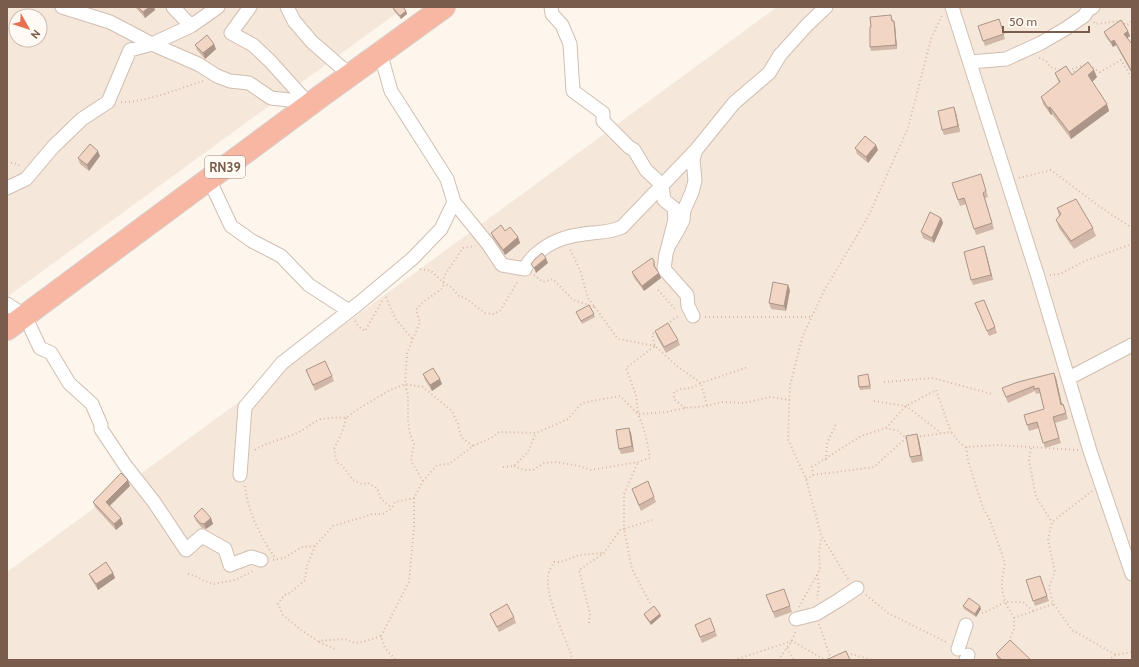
<svg xmlns="http://www.w3.org/2000/svg" width="1139" height="667" font-family="Cabin,sans-serif">
<style>
.residential{fill:#f5e8da;fill-rule:evenodd}
.lines{fill:none;stroke-linecap:round;stroke-linejoin:round}
.street-casing{stroke:#d1beb0;stroke-width:15}
.highway-casing{stroke:#dad1cd;stroke-width:24}
.path{stroke:#d9b8a5;stroke-width:2;stroke-dasharray:1 3;stroke-linecap:butt}
.street{stroke:#fff;stroke-width:13}
.highway{stroke:#f7b7a3;stroke-width:22}
.wall{fill:#d1b7a8}
.shaded-wall{fill:#aa9588}
.building{fill:#f3d5c3;stroke:#aa9588}
.labels{text-anchor:middle;dominant-baseline:central;stroke-width:3.5;stroke-linejoin:round;paint-order:stroke}
.shield{fill:#fffaf3;stroke:#a28b7f;stroke-width:1}
.shield-label{font-size:13px;font-weight:bold;fill:#7a5c4d}
</style>
<rect width="100%" height="100%" fill="#fdf6ec"/>
<path class="residential" d="M 7,7 L 405,7 L 7,297 ZM 16,16 L 40,16 L 40,40 L 16,40 Z
M 777,7 L 1132,7 L 1132,660 L 7,660 L 7,572 Z"/>
<g class="lines">
<g class="street-casing">
<path id="street" d="M 62,7 L 110,22 L 152,44 L 198,64 L 217,76 L 230,81 L 249,83 L 271,98 L 307,102 L 312,100
M 173,7 L 191,26
M 250,7 L 231,33 L 253,45 L 270,61 L 307,102
M 287,7 L 294,21 L 312,42 L 350,75
M 551,7 L 552,14 L 562,25 L 570,44 L 573,91 L 603,113 L 603,121 L 629,147 L 634,150 L 646,170 L 662,185 L 664,200 L 674,208 L 675,219 L 668,247
M 952,7 L 1038,277 L 1090,451 L 1132,574
M 380,52 L 391,91 L 447,179 L 454,202 L 488,244 L 502,265 L 525,269 C 528,261 533,256 540,251 C 556,238 573,235 592,233 C 603,232 611,232 622,227 L 696,150 L 734,103 L 769,73 L 780,55 L 807,25 L 826,7
M 970,62 L 1006,59 L 1041,43 L 1065,29 L 1084,16 L 1088,10 L 1093,7
M 209,179 L 231,226 L 252,241 L 281,256 L 309,285 L 349,311
M 7,188 L 26,179 L 53,147 L 82,119 L 108,102 L 130,50 L 152,44 L 191,26 L 218,7
M 7,304 L 25,316 L 40,348 L 51,353 L 69,383 L 92,404 L 101,425 L 101,429 L 125,465 L 154,502 L 186,550 L 202,536 L 225,549 L 230,565 L 251,557 L 261,560
M 693,316 L 688,306 L 687,295 L 664,269 L 666,254 L 668,247 L 678,230 L 683,220 L 684,210 L 692,192 L 695,181 L 693,159 L 696,150
M 1069,378 L 1132,345
M 240,475 L 245,407 L 282,363 L 358,304 L 412,259 L 441,229 L 454,202
M 796,619 L 816,614 L 839,600 L 857,588
M 958,649 L 966,625
M 966,660 L 968,655"/>
</g>
<g class="highway-casing">
<path id="highway" d="M 7,329 L 321,96 L 444,7"/>
</g>
<path class="path" d="M 1094,22 L 1095,24 L 1120,21 L 1127,25 L 1132,21
M 1039,58 L 1046,61 L 1050,67 L 1054,68 L 1061,71
M 1089,66 L 1100,72 L 1121,60 L 1132,78
M 1074,72 L 1072,69 L 1085,65
M 121,102 C 145,103 180,88 203,81
M 7,162 L 18,164 L 20,167
M 1019,178 L 1051,170 L 1099,206 L 1132,228
M 420,269 L 431,271 L 444,283 L 451,287 L 459,296 L 465,298 L 485,313 L 493,314 L 500,311 L 518,281
M 534,275 L 543,282 L 553,279 L 573,300 L 595,307 L 588,298 L 580,270 L 570,249
M 1050,275 L 1060,274 L 1085,261 L 1132,244
M 658,290 L 676,310
M 386,297 L 395,318 L 413,340
M 595,307 L 618,339 L 655,346
M 705,317 L 811,317
M 355,321 L 358,326 L 365,331 L 382,301
M 667,324 L 680,315
M 657,331 L 652,334 L 655,346 L 678,367 L 701,383 L 748,367
M 884,382 L 933,378 L 992,394
M 874,401 L 906,406 L 941,433
M 685,408 L 674,399 L 674,392 L 681,389 L 691,388 L 701,383 L 707,406
M 638,412 L 636,395 L 626,368 L 655,346
M 346,418 C 344,429 339,439 334,449 L 337,463 L 341,464 L 353,480 L 362,484 L 368,483 L 377,488 L 381,499 L 392,508
M 886,428 L 906,406 L 936,390 L 951,432
M 916,437 L 951,432 L 960,443 L 966,447 L 998,445 L 1079,450
M 966,447 L 968,461 L 983,508 L 990,520 L 1005,563 L 1002,579 L 1002,589 L 1005,602 L 1014,618 L 1014,629 L 1009,640
M 1031,448 L 1029,460 L 1036,497 L 1052,522
M 255,450 C 270,440 289,439 304,429 C 310,426 314,421 321,419 C 329,418 338,417 346,418 L 355,411 L 390,390 L 405,384 L 423,387 L 452,411 L 458,424 L 461,437 L 473,446
M 826,460 L 827,443 L 836,424
M 514,466 L 524,470 L 533,470 L 544,463 L 556,462 L 579,466 L 591,470 L 638,462 L 650,458 C 647,441 645,430 638,414 L 667,412 L 685,408 L 707,406 L 722,402 L 744,403 L 770,397 L 790,400
M 503,467 L 514,466 L 528,452 L 536,433
M 813,475 L 874,467 L 906,438
M 806,479 L 813,475 L 812,467 L 861,436 L 886,428 L 898,431 L 906,438 L 908,438
M 423,481 L 411,461 L 414,444 L 410,434 L 409,428 L 408,419 L 408,395 L 405,384 L 407,353 L 420,322 L 416,310 L 423,302 L 443,288 L 444,276 L 463,248 L 475,246
M 245,486 C 248,513 261,538 276,559
M 1092,491 L 1052,522 L 1048,540 L 1055,572 L 1049,587 L 1053,603 L 1072,630 L 1116,655
M 315,546 L 307,566 L 305,580 L 290,593 L 284,595 L 278,604 L 283,615 L 301,630 L 318,641 L 345,639 L 355,643 L 363,642 L 381,636 L 385,648 L 394,658 L 395,660
M 273,560 L 284,558 L 302,547 L 315,546 L 333,526 L 373,514 L 383,514 L 392,508 L 395,502 L 414,498 L 423,481 L 437,465 L 449,464 L 473,446 L 493,437 L 499,432 L 536,433 L 568,419 L 582,403 L 620,396 L 638,414
M 188,574 L 198,577 L 202,580 L 214,584 L 235,580 L 253,571 L 254,570
M 817,575 L 819,585 L 817,599
M 848,579 L 821,535 L 806,479 L 788,439 L 790,385 L 803,335 L 824,291 L 868,217 L 908,128 L 931,39 L 942,15
M 866,595 L 888,613 L 948,643
M 650,603 L 632,569 L 624,529 L 652,520
M 799,607 L 820,569 L 819,553 L 821,537
M 982,613 L 988,611 L 1005,602 L 1023,602 L 1033,611
M 1014,618 L 1053,604
M 589,623 L 590,614 L 579,570 L 604,553 L 620,530 L 624,529 L 624,494 L 638,462
M 819,624 L 830,656 L 827,660
M 381,636 L 409,582 L 414,527 L 414,498
M 319,642 L 337,650
M 787,648 L 794,660
M 851,654 L 873,660
M 570,660 L 572,657 C 564,633 546,601 548,576 C 548,572 552,566 554,562 L 561,562 L 579,555 L 603,553
M 734,660 L 792,641 L 825,660
M 778,660 L 792,641 L 796,630
M 1056,660 L 1058,660
M 1108,660 L 1116,655 L 1132,652"/>
<use href="#street" class="street"/>
<use href="#highway" class="highway"/>
</g>
<path class="wall" d="M 135,7 L 154,7 L 155,10 L 145,18 Z
M 393,8 L 406,11 L 407,14 L 401,19 L 394,11 Z
M 893,19 L 893,21 L 894,21 L 895,25 L 897,49 L 871,51 L 870,47 Z
M 999,19 L 1005,39 L 985,46 L 978,26 Z
M 1128,31 L 1130,36 L 1127,38 L 1132,44 L 1132,74 L 1116,45 L 1113,47 L 1106,37 L 1104,32 Z
M 195,45 L 216,49 L 205,59 L 197,50 Z
M 1055,73 L 1072,75 L 1097,77 L 1092,82 L 1107,104 L 1109,111 L 1071,139 L 1052,114 L 1051,115 L 1043,104 L 1041,97 L 1059,83 Z
M 956,113 L 960,132 L 944,135 L 942,130 Z
M 855,148 L 878,150 L 868,163 L 857,154 Z
M 100,156 L 89,171 L 80,164 L 78,158 Z
M 983,180 L 988,197 L 985,198 L 994,229 L 976,235 L 966,204 L 960,206 L 952,183 Z
M 1057,208 L 1093,228 L 1096,236 L 1074,249 L 1059,228 L 1056,220 L 1059,216 Z
M 941,218 L 943,223 L 934,243 L 923,238 L 921,232 Z
M 505,231 L 518,237 L 520,243 L 505,255 L 493,238 L 491,233 Z
M 984,246 L 993,280 L 973,285 L 971,280 Z
M 654,261 L 656,269 L 661,278 L 644,291 L 634,278 L 632,272 Z
M 790,290 L 786,311 L 771,309 L 769,303 Z
M 977,308 L 995,327 L 997,333 L 989,336 Z
M 576,312 L 594,314 L 595,317 L 582,324 Z
M 655,331 L 678,340 L 680,345 L 666,353 L 657,337 Z
M 306,370 L 332,376 L 334,381 L 315,391 Z
M 423,374 L 442,384 L 432,391 L 425,380 Z
M 869,377 L 871,389 L 860,390 L 859,387 Z
M 1056,378 L 1062,404 L 1063,404 L 1068,419 L 1055,423 L 1061,443 L 1045,448 L 1039,428 L 1029,431 L 1027,425 L 1044,409 L 1040,393 L 1036,394 L 1035,391 L 1008,403 L 1002,388 Z
M 631,433 L 634,452 L 621,454 L 619,449 Z
M 919,440 L 923,461 L 912,463 L 910,457 Z
M 648,481 L 656,502 L 641,511 L 634,495 Z
M 130,486 L 110,506 L 123,524 L 116,530 L 95,507 L 93,502 Z
M 194,516 L 211,518 L 213,524 L 206,529 L 202,528 L 196,521 Z
M 113,573 L 115,578 L 98,590 L 91,579 L 89,574 Z
M 1040,576 L 1049,601 L 1035,606 L 1026,580 Z
M 784,589 L 792,612 L 775,618 L 766,595 Z
M 963,606 L 981,609 L 976,617 L 964,609 Z
M 490,614 L 514,617 L 516,623 L 499,632 L 492,619 Z
M 644,614 L 660,614 L 661,616 L 651,625 L 645,617 Z
M 710,618 L 717,636 L 702,643 L 695,625 Z
M 996,654 L 1031,660 L 998,660 Z"/>
<path class="shaded-wall" d="M 149,7 L 154,7 L 155,10 L 145,18 L 143,12 Z
M 406,11 L 407,14 L 401,19 L 400,16 Z
M 894,21 L 895,25 L 897,49 L 896,45 Z
M 1128,31 L 1130,36 L 1126,39 L 1124,34 Z
M 1114,40 L 1116,45 L 1113,47 L 1111,42 Z
M 214,44 L 216,49 L 205,59 L 203,53 Z
M 1094,70 L 1097,77 L 1091,83 L 1088,75 Z
M 1107,104 L 1109,111 L 1071,139 L 1069,132 Z
M 954,107 L 956,113 L 960,132 L 958,126 Z
M 1050,107 L 1052,114 L 1051,115 L 1048,108 Z
M 876,145 L 878,150 L 868,163 L 866,157 Z
M 98,151 L 100,156 L 89,171 L 87,165 Z
M 941,218 L 943,223 L 934,243 L 932,238 Z
M 518,237 L 520,243 L 505,255 L 503,250 Z
M 984,246 L 986,252 L 993,280 L 991,275 Z
M 546,258 L 548,263 L 536,273 L 534,268 Z
M 659,273 L 661,278 L 644,291 L 642,286 Z
M 788,285 L 790,290 L 786,311 L 784,306 Z
M 1054,373 L 1056,378 L 1063,410 L 1061,405 Z
M 440,379 L 442,384 L 432,391 L 430,385 Z
M 629,428 L 631,433 L 634,452 L 632,446 Z
M 917,434 L 919,440 L 923,461 L 921,455 Z
M 128,480 L 130,486 L 108,507 L 106,502 Z
M 121,518 L 123,524 L 116,530 L 114,524 Z
M 211,518 L 213,524 L 206,529 L 204,524 Z
M 113,573 L 115,578 L 98,590 L 96,584 Z
M 980,606 L 981,609 L 976,617 L 975,614 Z
M 660,614 L 661,616 L 651,625 L 650,622 Z"/>
<path class="building" d="M 138,7 L 149,7 L 143,12 Z
M 394,7 L 403,7 L 406,11 L 400,16 L 393,8 Z
M 891,15 L 892,21 L 894,21 L 896,45 L 870,47 L 870,27 L 871,27 L 870,17 Z
M 999,19 L 1004,34 L 983,41 L 978,26 Z
M 1121,20 L 1128,31 L 1124,34 L 1132,44 L 1132,70 L 1131,70 L 1114,40 L 1111,42 L 1104,32 Z
M 207,35 L 214,44 L 203,53 L 195,45 Z
M 1088,62 L 1094,70 L 1088,75 L 1107,104 L 1069,132 L 1050,107 L 1048,108 L 1041,97 L 1060,82 L 1055,73 L 1066,66 L 1072,75 Z
M 954,107 L 958,126 L 942,130 L 938,111 Z
M 865,136 L 876,145 L 866,157 L 855,148 Z
M 90,144 L 98,151 L 87,165 L 78,158 Z
M 981,174 L 986,191 L 983,193 L 992,223 L 974,229 L 964,198 L 958,200 L 952,183 Z
M 1076,199 L 1093,228 L 1071,241 L 1056,220 L 1061,214 L 1057,208 Z
M 930,212 L 941,218 L 932,238 L 921,232 Z
M 501,225 L 505,231 L 510,227 L 518,237 L 503,250 L 491,233 Z
M 984,246 L 991,275 L 971,280 L 964,252 Z
M 542,253 L 546,258 L 534,268 L 531,264 L 535,259 Z
M 652,258 L 654,261 L 654,266 L 659,273 L 642,286 L 632,272 Z
M 773,282 L 788,285 L 784,306 L 769,303 Z
M 984,300 L 995,327 L 987,331 L 975,303 Z
M 589,305 L 594,314 L 581,321 L 576,312 Z
M 668,323 L 678,340 L 664,347 L 655,331 Z
M 325,361 L 332,376 L 313,385 L 306,370 Z
M 433,368 L 440,379 L 430,385 L 423,374 Z
M 1054,373 L 1061,405 L 1063,404 L 1066,413 L 1053,417 L 1059,438 L 1043,443 L 1037,422 L 1027,425 L 1024,415 L 1044,409 L 1039,388 L 1034,389 L 1034,386 L 1006,397 L 1002,388 L 1018,382 Z
M 868,374 L 870,386 L 859,387 L 858,376 Z
M 629,428 L 632,446 L 619,449 L 616,430 Z
M 917,434 L 921,455 L 910,457 L 906,436 Z
M 121,473 L 128,480 L 106,502 L 121,518 L 114,524 L 93,502 Z
M 648,481 L 654,497 L 639,505 L 632,489 Z
M 202,508 L 211,518 L 204,524 L 200,523 L 194,516 Z
M 106,562 L 113,573 L 96,584 L 89,574 Z
M 1040,576 L 1047,596 L 1033,601 L 1026,580 Z
M 784,589 L 790,606 L 773,612 L 766,595 Z
M 969,598 L 980,606 L 975,614 L 963,606 Z
M 507,604 L 514,617 L 497,627 L 490,614 Z
M 654,606 L 660,614 L 650,622 L 644,614 Z
M 710,618 L 715,631 L 700,637 L 695,625 Z
M 1010,640 L 1031,660 L 1002,660 L 996,654 Z
M 846,651 L 850,660 L 826,660 Z"/>
<g class="labels">
<rect class="shield" x="205" y="156" width="40" height="22" rx="3"/>
<g class="shield-label">
<text x="225" y="167">RN39</text>
</g>
</g>
<rect width="1139" height="667" fill="none" stroke="#7a5c4d" stroke-width="16"/>
<g transform="translate(28 28) rotate(129)"><circle r="19" fill="#fffaf3" stroke="#cabbb1"/>
<path d="M0-3L7 15L0 10L-7 15Z" fill="#e76f51"/>
<text y="-6" font-size="11" font-weight="bold" text-anchor="middle" fill="#7a5c4d">N</text>
</g>
<path d="M1003 26v6h86v-6" fill="none" stroke="#7a5c4d" stroke-width="2"/>
<text x="1009" y="26" font-size="12" fill="#7a5c4d" stroke="#fffaf3" stroke-width="3" paint-order="stroke">50 m</text>
</svg>
